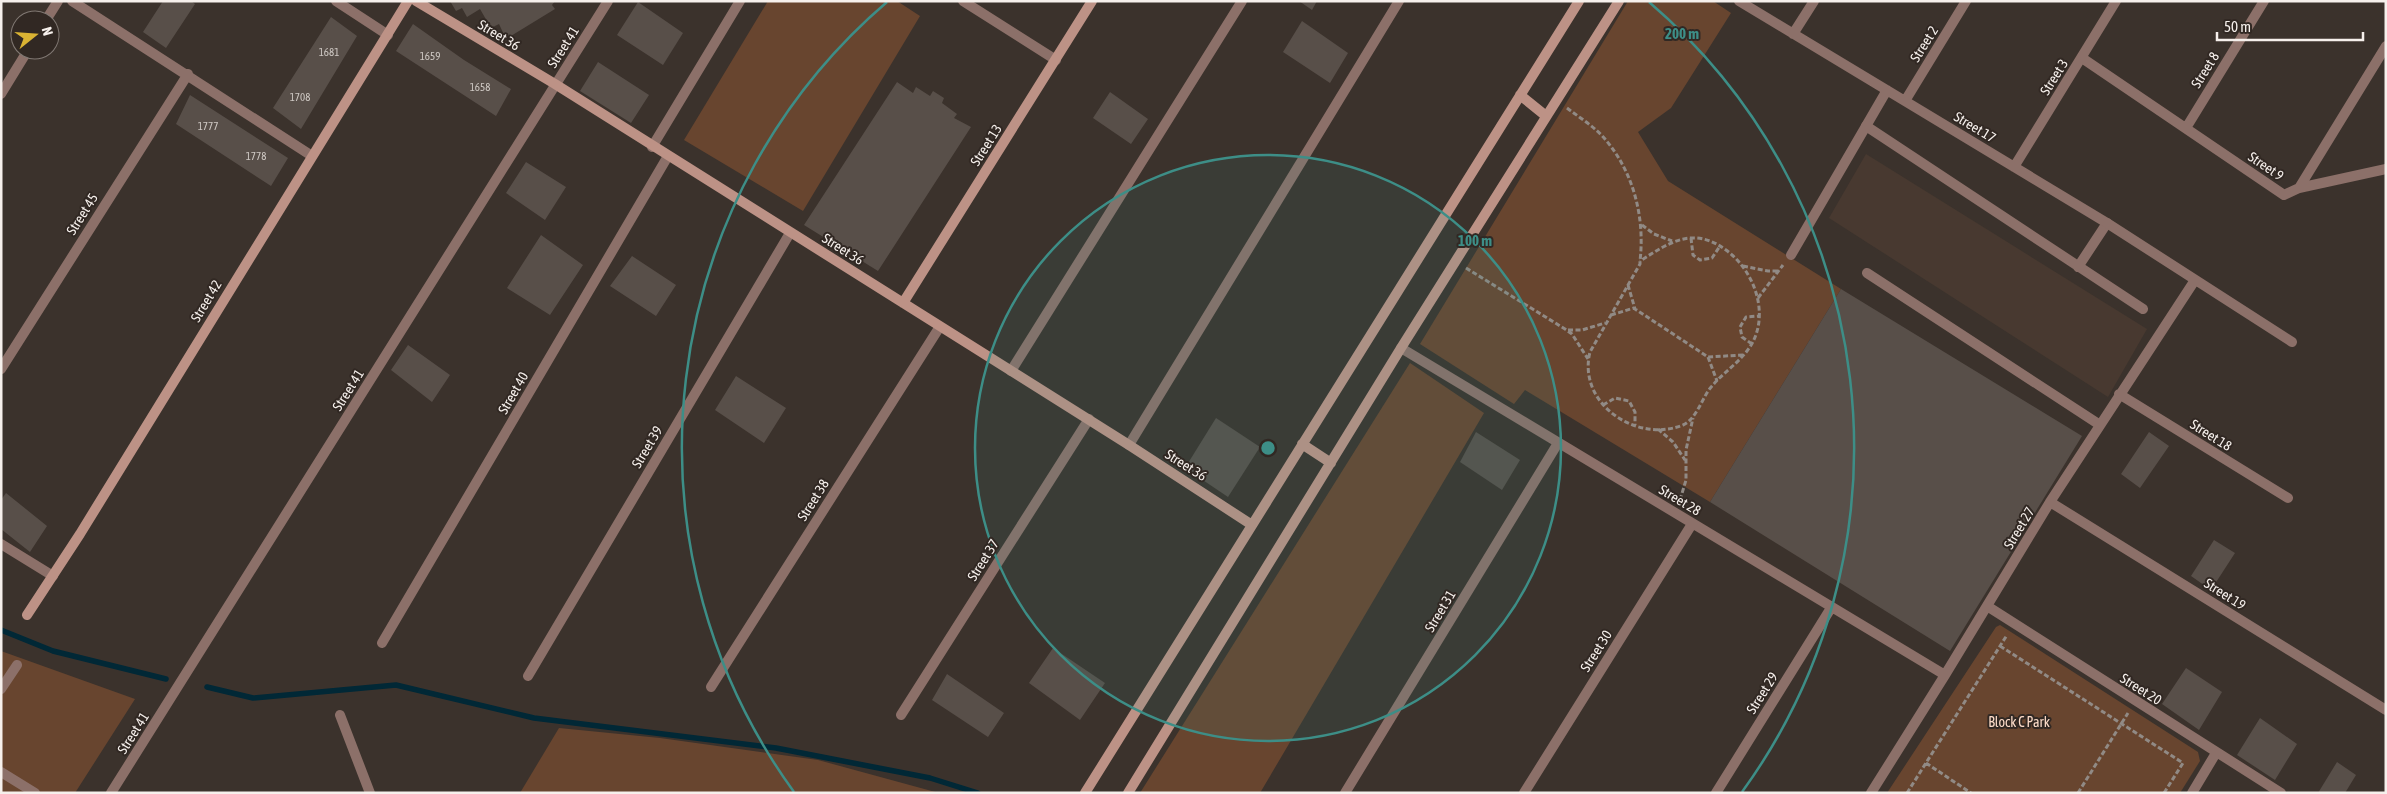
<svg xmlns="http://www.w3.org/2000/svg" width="2387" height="794" font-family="'Asap Condensed',sans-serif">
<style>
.built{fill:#483930}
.green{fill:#68452f}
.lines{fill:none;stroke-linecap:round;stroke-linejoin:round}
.stream{stroke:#012836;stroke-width:5.5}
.building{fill:#584f49}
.path{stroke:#918a85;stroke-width:3;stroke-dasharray:5 2.5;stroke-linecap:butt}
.lane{stroke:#8c7069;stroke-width:10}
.street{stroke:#8c7069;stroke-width:10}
.secondary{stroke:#bd9286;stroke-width:10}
.ring{fill:none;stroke:#3d8e87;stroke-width:2.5}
.labels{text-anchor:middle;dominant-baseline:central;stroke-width:4;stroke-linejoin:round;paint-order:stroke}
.number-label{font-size:11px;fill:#cec8c3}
.street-label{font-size:14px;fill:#f6f0ec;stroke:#312823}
.park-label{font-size:14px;fill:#fcdbc8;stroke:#312823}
.centre{fill:#3d8e87;stroke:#312823;stroke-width:2.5}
.ring-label{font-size:15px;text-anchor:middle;font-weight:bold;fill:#3d8e87;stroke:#312823;stroke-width:4;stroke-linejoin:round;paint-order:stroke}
</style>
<rect width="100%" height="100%" fill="#3b322c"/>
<path class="built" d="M 1866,154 L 2147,329 L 2108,397 L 1829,218 Z"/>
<path class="green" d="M 768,1 L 897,1 L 920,16 L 803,211 L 684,140 Z
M 1628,1 L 1713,1 L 1731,13 L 1671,108 L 1638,132 L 1668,181 L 1841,289 L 1710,502 L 1525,390 L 1514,404 L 1420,344 Z
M 1410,363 L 1484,413 L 1260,793 L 1140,793 Z
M 2000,625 L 2198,752 L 2200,761 L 2180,793 L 1887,793 L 1996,627 Z
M 1,651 L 135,699 L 75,793 L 1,793 Z
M 559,728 L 660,738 L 818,760 L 939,793 L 520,793 Z"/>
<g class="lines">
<path class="stream" d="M 1,630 L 53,651 L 166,679
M 207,687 L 253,698 L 396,685 L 534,718 L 776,748 L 930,778 L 978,793"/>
</g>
<path class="building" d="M 163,1 L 191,1 L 195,4 L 166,48 L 143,32 Z
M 450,1 L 555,1 L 552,5 L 555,9 L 506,39 L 499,24 L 491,28 L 480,9 L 467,17 L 462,8 L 456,11 Z
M 1299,1 L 1317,1 L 1312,10 Z
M 638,2 L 683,33 L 663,65 L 617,35 Z
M 331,17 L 357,36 L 301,129 L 273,108 Z
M 1302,21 L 1348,53 L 1330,83 L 1283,52 Z
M 413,24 L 464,60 L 511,89 L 496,116 L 396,51 Z
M 598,62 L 649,95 L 631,123 L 580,91 Z
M 897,82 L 913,93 L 916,87 L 930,96 L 933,91 L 944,98 L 942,103 L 957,114 L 954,118 L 971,127 L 878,271 L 804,225 Z
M 1110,92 L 1148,119 L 1131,144 L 1093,118 Z
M 190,95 L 288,158 L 271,186 L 176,124 Z
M 526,162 L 566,187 L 545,220 L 506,193 Z
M 541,235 L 583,265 L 550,315 L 507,288 Z
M 632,256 L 676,285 L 656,316 L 610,286 Z
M 1841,289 L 2082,436 L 1950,651 L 1710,502 Z
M 408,345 L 450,375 L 432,402 L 391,370 Z
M 736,376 L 786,408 L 764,443 L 715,410 Z
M 1216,418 L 1260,447 L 1228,497 L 1185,468 Z
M 1476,432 L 1520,460 L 1502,490 L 1460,462 Z
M 2149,432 L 2169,446 L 2140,488 L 2121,474 Z
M 6,493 L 47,526 L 30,552 L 1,529 L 1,500 Z
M 2214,540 L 2235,553 L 2211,590 L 2191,576 Z
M 1053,648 L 1105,683 L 1080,720 L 1029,683 Z
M 2186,668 L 2222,692 L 2199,730 L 2162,704 Z
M 947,674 L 1004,713 L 988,737 L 932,700 Z
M 2260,718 L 2297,744 L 2275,780 L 2237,755 Z
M 2337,762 L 2356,775 L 2345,793 L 2318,793 Z"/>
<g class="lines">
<path class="path" d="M 1567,108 C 1580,118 1595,127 1605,139 C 1634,173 1645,218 1640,261 L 1640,264 L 1590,352 C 1577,403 1636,444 1683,425 C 1697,419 1702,397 1712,386 C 1723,373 1737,364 1747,351 C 1772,319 1756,272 1726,250 C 1693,226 1670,242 1640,261
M 1642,225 L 1654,234 L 1672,241
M 1691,238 L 1693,255 L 1700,260 L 1712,258 L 1720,246
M 1743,266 L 1768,271 L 1778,271
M 1466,268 L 1565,329 L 1572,334 L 1588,359
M 1628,285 L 1635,309 L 1708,357 L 1743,355
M 1758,298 L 1783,265
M 1611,315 L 1634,308
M 1568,330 L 1582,330 L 1605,323
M 1752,344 L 1742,337 L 1740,327 L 1746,317 L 1759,316
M 1708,357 L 1717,381
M 1603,405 L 1615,398 L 1629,401 L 1635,412 L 1635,425
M 1658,429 L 1673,442 L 1685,460
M 1680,500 L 1686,480 L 1686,450 L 1693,418
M 2000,646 L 2183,763 L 2164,793
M 1926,763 L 1971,793
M 1907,793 L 2007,635
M 2078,793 L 2128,713"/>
<path class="lane" d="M 1866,126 L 2143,309
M 2078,267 L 2107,223"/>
<path class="street" d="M 72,1 L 312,156
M 336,1 L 388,35
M 963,1 L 1056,60
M 1739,1 L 2107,223 L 2292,342
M 46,20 L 58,1
M 1793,34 L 1814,1
M 2082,58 L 2284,195 L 2299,188 L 2386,46
M 1,94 L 28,50
M 1905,101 L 1966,1
M 2186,128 L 2264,1
M 652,147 L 740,1
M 2014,167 L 2116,1
M 2299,188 L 2386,169
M 1791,255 L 1887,90
M 1867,273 L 2100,425
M 1401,348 L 1945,675
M 1,369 L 188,74
M 1011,371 L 1242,1
M 2119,394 L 2288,498
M 1129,445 L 1399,1
M 2050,502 L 2386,710
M 1,544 L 53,576
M 1987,606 L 2281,793
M 382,643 L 668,156
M 528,676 L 790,233
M 711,687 L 939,328
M 1,689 L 17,665
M 340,715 L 370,793
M 901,715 L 1089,419
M 1,772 L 35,793
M 111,793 L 608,1
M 1345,793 L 1558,443
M 1524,793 L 1692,524
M 1716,793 L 1831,608
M 1871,793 L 1945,675 L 2050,502 L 2195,280
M 2192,793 L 2216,753"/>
<path class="secondary" d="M 416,1 L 555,84 L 1129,445 L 1252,525
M 1520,95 L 1546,116
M 903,303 L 1092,1
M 1302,444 L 1331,463
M 27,615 L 80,534 L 408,1
M 1085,793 L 1579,1
M 1128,793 L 1401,348 L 1619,1"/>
</g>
<circle cx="1268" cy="448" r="293" fill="#3d8e87" fill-opacity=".12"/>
<g class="ring">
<circle cx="1268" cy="448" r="293"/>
<path d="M794 792A586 586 0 0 1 887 2M1649 2A586 586 0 0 1 1742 792"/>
</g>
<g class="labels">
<g class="number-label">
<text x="329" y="52">1681</text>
<text x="430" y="56">1659</text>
<text x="480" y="87">1658</text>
<text x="300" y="97">1708</text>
<text x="208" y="126">1777</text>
<text x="256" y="156">1778</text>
</g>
<g class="street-label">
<text transform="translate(499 35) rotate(31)">Street 36</text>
<text transform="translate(1924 44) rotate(-58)">Street 2</text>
<text transform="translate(563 47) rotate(-58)">Street 41</text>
<text transform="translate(2205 70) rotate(-58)">Street 8</text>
<text transform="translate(2054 77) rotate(-58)">Street 3</text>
<text transform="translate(1975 127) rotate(31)">Street 17</text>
<text transform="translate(986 145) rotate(-58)">Street 13</text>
<text transform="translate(2266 166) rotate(34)">Street 9</text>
<text transform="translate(82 214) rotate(-58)">Street 45</text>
<text transform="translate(843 249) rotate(32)">Street 36</text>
<text transform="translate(206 301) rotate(-59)">Street 42</text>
<text transform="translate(348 390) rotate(-58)">Street 41</text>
<text transform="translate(513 393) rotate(-60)">Street 40</text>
<text transform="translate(2211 435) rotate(32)">Street 18</text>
<text transform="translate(647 447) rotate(-59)">Street 39</text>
<text transform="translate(1186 465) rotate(32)">Street 36</text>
<text transform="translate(813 500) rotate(-58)">Street 38</text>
<text transform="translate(1680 500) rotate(31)">Street 28</text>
<text transform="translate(2019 528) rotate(-59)">Street 27</text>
<text transform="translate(983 560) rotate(-58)">Street 37</text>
<text transform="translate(2225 594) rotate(32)">Street 19</text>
<text transform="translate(1440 611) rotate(-59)">Street 31</text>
<text transform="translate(1596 651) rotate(-58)">Street 30</text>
<text transform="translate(2141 689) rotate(32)">Street 20</text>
<text transform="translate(1762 693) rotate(-58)">Street 29</text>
<text transform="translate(133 733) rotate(-58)">Street 41</text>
</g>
<g class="park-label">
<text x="2019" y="722">Block C Park</text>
</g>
</g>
<circle cx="1268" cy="448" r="8" class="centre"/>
<g class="ring-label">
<text x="1682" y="39">200 m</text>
<text x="1475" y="246">100 m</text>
</g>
<rect width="2387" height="794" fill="none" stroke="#f6f0ec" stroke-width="5"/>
<g transform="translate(35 35) rotate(73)"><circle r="24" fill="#312823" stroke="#807873"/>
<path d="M0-4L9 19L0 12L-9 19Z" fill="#dab333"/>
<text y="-8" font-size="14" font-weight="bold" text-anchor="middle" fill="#f6f0ec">N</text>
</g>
<path d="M2217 32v8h146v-8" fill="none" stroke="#f6f0ec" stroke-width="2.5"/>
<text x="2224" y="32" font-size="15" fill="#f6f0ec" stroke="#312823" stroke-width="4" paint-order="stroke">50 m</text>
</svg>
